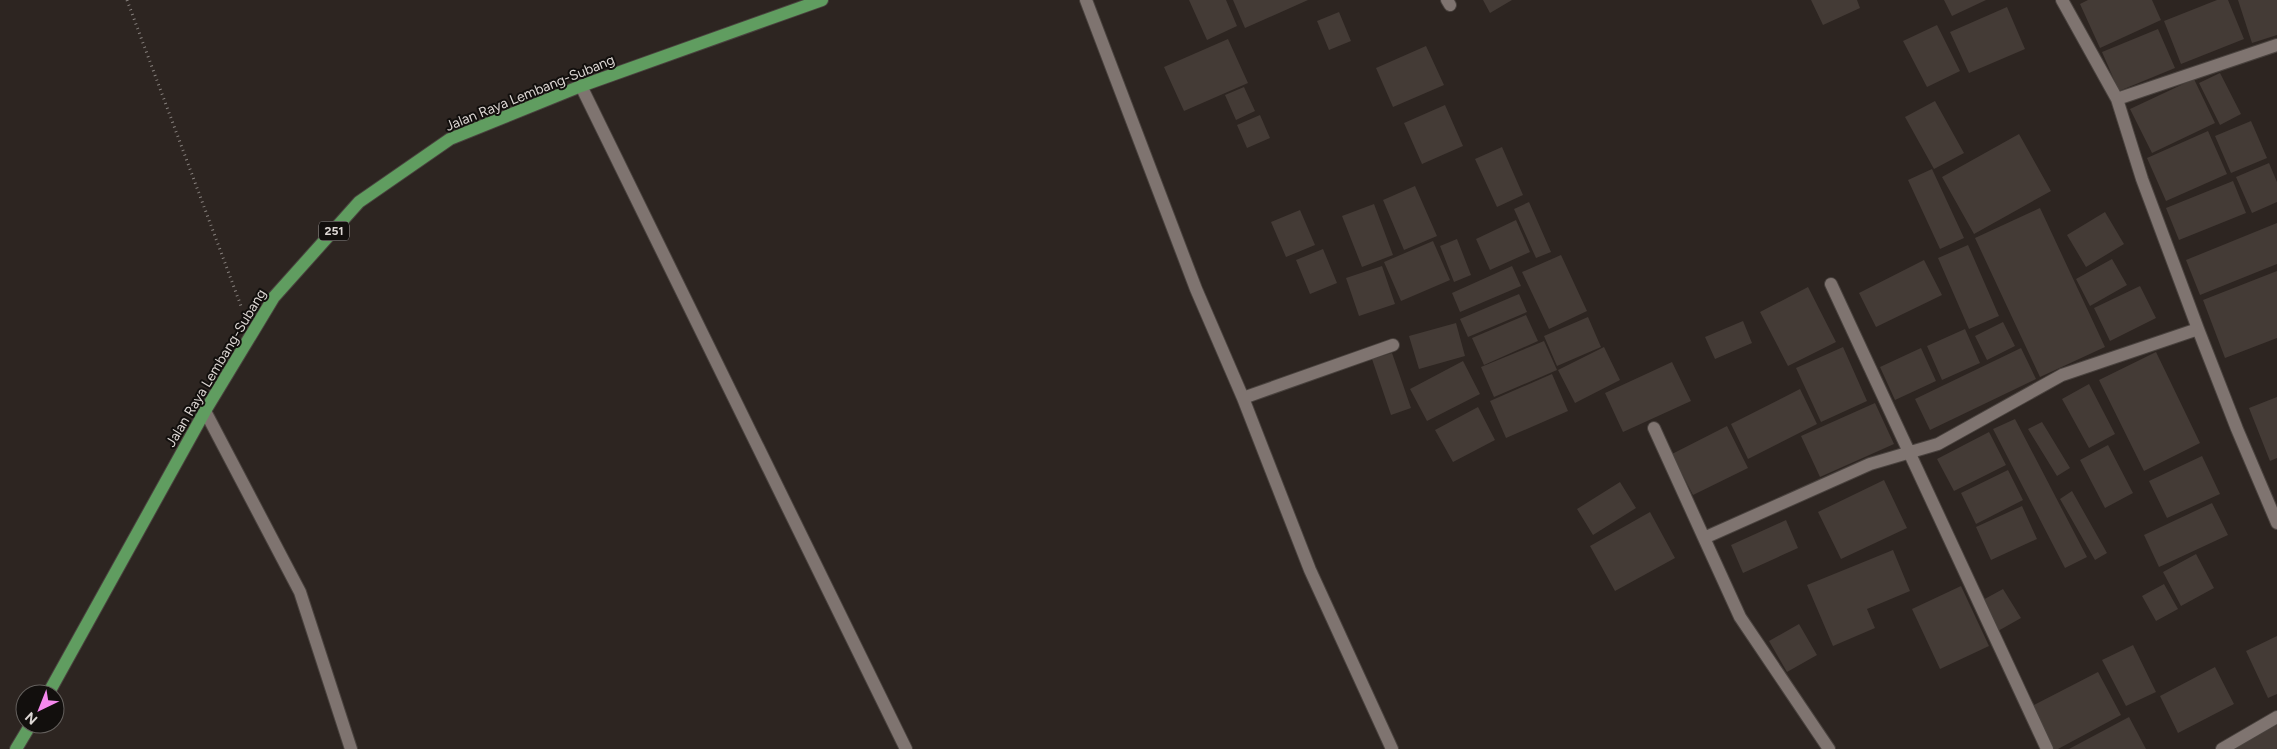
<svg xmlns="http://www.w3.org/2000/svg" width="2277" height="749" font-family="Figtree,sans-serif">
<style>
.building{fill:#443b36}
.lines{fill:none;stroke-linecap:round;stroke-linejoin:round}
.lane-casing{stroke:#49423e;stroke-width:14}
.street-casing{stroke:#49423e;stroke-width:14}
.primary-casing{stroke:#49423e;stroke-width:14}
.path{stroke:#87807d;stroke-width:3;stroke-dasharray:1 4;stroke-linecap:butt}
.lane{stroke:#7f7470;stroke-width:12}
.street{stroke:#7f7470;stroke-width:12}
.primary{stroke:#609d60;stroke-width:12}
.labels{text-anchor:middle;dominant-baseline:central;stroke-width:4;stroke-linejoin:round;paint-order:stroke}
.shield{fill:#120f0d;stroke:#9f9a98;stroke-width:1}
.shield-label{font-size:12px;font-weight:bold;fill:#dcd6d3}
.street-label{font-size:14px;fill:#dcd6d3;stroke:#120f0d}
</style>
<rect width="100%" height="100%" fill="#2d2521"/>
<path class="building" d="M 1189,0 L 1226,0 L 1237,26 L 1207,40 Z
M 1233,0 L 1308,0 L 1245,28 Z
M 1483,0 L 1512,0 L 1490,13 Z
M 1811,0 L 1857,0 L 1860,8 L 1823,25 Z
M 1944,0 L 1986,0 L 1952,16 Z
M 2088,0 L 2152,0 L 2161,20 L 2100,48 L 2080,4 Z
M 2217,0 L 2228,0 L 2244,39 L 2181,64 L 2164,21 Z
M 2238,0 L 2277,0 L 2277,35 L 2252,43 Z
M 2007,7 L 2025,49 L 1969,73 L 1950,32 Z
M 1339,12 L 1351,41 L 1329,50 L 1317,21 Z
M 1937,25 L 1960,71 L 1927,87 L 1903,41 Z
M 2158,29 L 2175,68 L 2119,91 L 2102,52 Z
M 1228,39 L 1248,83 L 1184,111 L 1164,67 Z
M 1426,46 L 1444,85 L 1393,107 L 1376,68 Z
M 2220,73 L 2241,114 L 2220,125 L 2199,83 Z
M 2194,79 L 2215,123 L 2152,153 L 2130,109 Z
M 1244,87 L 1255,111 L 1236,120 L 1225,95 Z
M 1935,101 L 1964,153 L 1934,169 L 1905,117 Z
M 1445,105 L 1463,146 L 1422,164 L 1404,123 Z
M 1260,115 L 1270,138 L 1247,148 L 1237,125 Z
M 2251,121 L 2267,158 L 2231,173 L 2215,136 Z
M 2208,131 L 2227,174 L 2166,201 L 2147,158 Z
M 2019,134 L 2051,191 L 1974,234 L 1942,177 Z
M 1502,147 L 1523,195 L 1497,207 L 1475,159 Z
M 2269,163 L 2277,182 L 2277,202 L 2252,213 L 2236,177 Z
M 1932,169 L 1964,238 L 1940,249 L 1908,180 Z
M 2233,181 L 2246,213 L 2179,240 L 2166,208 Z
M 1415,186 L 1437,236 L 1404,250 L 1383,200 Z
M 1529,202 L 1551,252 L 1536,258 L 1514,209 Z
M 1374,204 L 1393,255 L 1362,267 L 1342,216 Z
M 2040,208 L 2105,347 L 2040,377 L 1975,238 Z
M 1300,210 L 1315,245 L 1286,257 L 1271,222 Z
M 2105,212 L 2124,244 L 2086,267 L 2067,235 Z
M 1516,220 L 1530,252 L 1490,270 L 1476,239 Z
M 2277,223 L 2277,264 L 2200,295 L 2186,260 Z
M 1457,239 L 1471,275 L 1454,282 L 1440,246 Z
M 1433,241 L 1450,280 L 1401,301 L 1384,262 Z
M 1968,245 L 1999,316 L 1969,329 L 1938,258 Z
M 1323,249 L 1337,283 L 1310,294 L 1296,260 Z
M 1561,255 L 1587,311 L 1549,329 L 1522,272 Z
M 2112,259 L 2127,285 L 2090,306 L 2076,279 Z
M 1924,260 L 1942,295 L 1876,327 L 1859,293 Z
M 1382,266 L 1395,304 L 1359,316 L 1346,278 Z
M 1512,266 L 1521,286 L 1460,312 L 1452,293 Z
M 2277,271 L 2277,338 L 2225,358 L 2203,300 Z
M 2140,286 L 2156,318 L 2110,341 L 2094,308 Z
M 1808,287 L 1836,342 L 1788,366 L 1760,312 Z
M 1519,294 L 1527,312 L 1468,337 L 1460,319 Z
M 1526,315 L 1538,341 L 1484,365 L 1472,338 Z
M 1588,317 L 1601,347 L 1557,366 L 1544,336 Z
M 1743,321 L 1752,343 L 1715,359 L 1705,337 Z
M 2003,322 L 2015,346 L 1987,360 L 1975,336 Z
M 1456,323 L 1465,356 L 1419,369 L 1409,336 Z
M 1965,329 L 1980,363 L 1942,380 L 1927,346 Z
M 1544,341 L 1557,370 L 1494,397 L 1481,367 Z
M 1604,347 L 1620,380 L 1575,403 L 1558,370 Z
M 1843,347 L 1867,401 L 1821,422 L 1796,368 Z
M 1921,348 L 1936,381 L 1895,400 L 1880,367 Z
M 2021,348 L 2036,379 L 1930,430 L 1915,399 Z
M 2156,352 L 2200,443 L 2144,471 L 2099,380 Z
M 1392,353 L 1411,408 L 1391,415 L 1372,359 Z
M 1463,361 L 1480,394 L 1427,421 L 1410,389 Z
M 1672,362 L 1691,401 L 1623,432 L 1605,393 Z
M 1552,374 L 1568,411 L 1506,438 L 1490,401 Z
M 2089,384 L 2115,434 L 2089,448 L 2062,399 Z
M 1800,389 L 1817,424 L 1748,459 L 1731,424 Z
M 2277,397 L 2277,458 L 2270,461 L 2249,408 Z
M 1875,403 L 1894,444 L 1820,477 L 1801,436 Z
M 1478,407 L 1495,440 L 1453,462 L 1435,430 Z
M 2015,419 L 2087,557 L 2065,568 L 1993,429 Z
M 2042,422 L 2070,468 L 2057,476 L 2028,429 Z
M 1727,426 L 1748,468 L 1693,495 L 1672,454 Z
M 1989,432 L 2006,465 L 1954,491 L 1937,459 Z
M 2108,445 L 2133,493 L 2105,508 L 2080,460 Z
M 2202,456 L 2220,494 L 2167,518 L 2149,481 Z
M 2008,470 L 2023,500 L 1976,524 L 1961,493 Z
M 1884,480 L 1907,528 L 1841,559 L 1818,512 Z
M 1620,482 L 1636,508 L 1593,535 L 1577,509 Z
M 2072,491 L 2107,553 L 2095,560 L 2060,499 Z
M 2212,503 L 2228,535 L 2159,567 L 2144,535 Z
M 2022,506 L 2037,539 L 1991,560 L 1976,527 Z
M 1650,512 L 1675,558 L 1615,591 L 1590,546 Z
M 1786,520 L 1798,548 L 1743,573 L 1731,545 Z
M 1893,550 L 1910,591 L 1867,609 L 1875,628 L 1833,646 L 1807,585 Z
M 2196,554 L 2214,588 L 2181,606 L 2163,572 Z
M 2164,584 L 2178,609 L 2156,621 L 2142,596 Z
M 1961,586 L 1989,646 L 1940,669 L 1912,609 Z
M 2003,589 L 2021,618 L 1998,631 L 1981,601 Z
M 1799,624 L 1817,655 L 1787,672 L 1769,641 Z
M 2277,636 L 2277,694 L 2268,698 L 2246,651 Z
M 2133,645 L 2156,692 L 2126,706 L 2102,660 Z
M 2215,667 L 2234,704 L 2178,733 L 2160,696 Z
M 2098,672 L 2121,715 L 2058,749 L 2052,749 L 2030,707 Z
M 2129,717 L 2146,749 L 2069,749 Z
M 2277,719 L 2277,749 L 2224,749 Z"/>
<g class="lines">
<g class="lane-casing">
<path id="lane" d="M 581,86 L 906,749
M 205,411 L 300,592 L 351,749"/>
</g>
<g class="street-casing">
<path id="street" d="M 1086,0 L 1196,289 L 1243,398 L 1310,570 L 1392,749
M 1447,0 L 1450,5
M 2062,0 L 2117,99 L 2142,179 L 2198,329 L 2237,429 L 2277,523
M 2117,99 L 2277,45
M 1831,284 L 2047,749
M 1243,398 L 1393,345
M 1654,428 L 1704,538
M 1829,749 L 1740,617 L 1704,538 L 1870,464 L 1938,444 L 2062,375 L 2198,329
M 2222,749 L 2277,717"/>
</g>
<g class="primary-casing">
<path id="primary" d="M 48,694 L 205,411 L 274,297 L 359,202 L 450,139 L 581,86 L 822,0
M 16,749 L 31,724"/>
</g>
<path class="path" d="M 127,0 L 241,306"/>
<use href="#lane" class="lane"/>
<use href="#street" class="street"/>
<use href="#primary" class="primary"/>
</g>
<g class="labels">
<rect class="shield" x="319" y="221.5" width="30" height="19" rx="4"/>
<g class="shield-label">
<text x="334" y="231">251</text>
</g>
<g class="street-label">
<text transform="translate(530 93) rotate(-22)">Jalan Raya Lembang-Subang</text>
<text transform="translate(216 368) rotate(-59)">Jalan Raya Lembang-Subang</text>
</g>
</g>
<g transform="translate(40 709) rotate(223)"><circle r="24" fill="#120f0d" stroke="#635f5c"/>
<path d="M0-4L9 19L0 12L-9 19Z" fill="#f689ee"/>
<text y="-8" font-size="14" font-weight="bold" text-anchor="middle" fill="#dcd6d3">N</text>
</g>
</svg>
